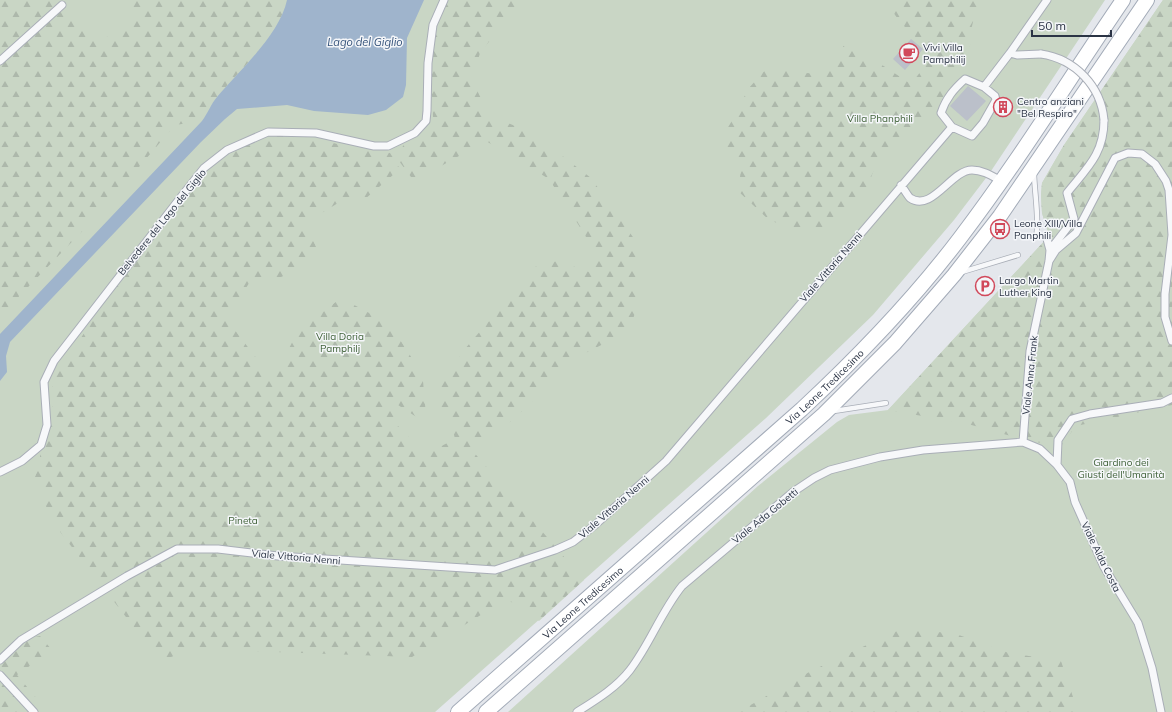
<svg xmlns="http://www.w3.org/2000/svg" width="1172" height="712" font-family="Mulish,sans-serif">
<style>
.green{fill:#c9d6c5}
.forest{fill:url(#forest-firs)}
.water{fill:#9fb4cc}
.building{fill:#bbc0ca}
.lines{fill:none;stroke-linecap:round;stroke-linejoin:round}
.service-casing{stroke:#a9aeb7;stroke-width:6}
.pedestrian-casing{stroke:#a9aeb7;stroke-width:9}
.primary-casing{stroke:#a3abb8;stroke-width:16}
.service{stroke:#f7f8fa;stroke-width:4.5}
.pedestrian{stroke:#f7f8fa;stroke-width:7}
.primary{stroke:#fff;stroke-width:14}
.pedestrian-bridge-casing{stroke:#a9aeb7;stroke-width:9;stroke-linecap:butt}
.pedestrian-bridge{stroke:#f7f8fa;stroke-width:7}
.labels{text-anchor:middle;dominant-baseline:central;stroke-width:3;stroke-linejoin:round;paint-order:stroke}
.poi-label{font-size:10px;fill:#2b3445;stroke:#f4f6f9;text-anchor:start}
.park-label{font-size:10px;fill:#3f6138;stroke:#f4f6f9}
.street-label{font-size:10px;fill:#2b3445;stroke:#f4f6f9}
.water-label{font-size:11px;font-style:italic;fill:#34527a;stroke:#f4f6f9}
</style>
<defs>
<pattern id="forest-firs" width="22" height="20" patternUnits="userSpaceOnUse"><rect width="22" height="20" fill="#c9d6c5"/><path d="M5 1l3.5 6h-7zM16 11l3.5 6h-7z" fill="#adb8ab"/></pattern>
</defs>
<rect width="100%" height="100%" fill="#e4e7ec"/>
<path class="green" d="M 0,0 L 1105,0 L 989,174 L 954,220 L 873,315 L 766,418 L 435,712 L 0,712 Z
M 1163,0 L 1172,0 L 1172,712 L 508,712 L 758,486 L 837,422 L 849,415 L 888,410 L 1049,236 L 1042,213 L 1041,195 L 1042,183 L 1064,145 Z"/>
<path class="forest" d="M 0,0 L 60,0 L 99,43 L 136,14 L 126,0 L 287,0 C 280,34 240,70 217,97 C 211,104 208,113 202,121 L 175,125 L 97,216 L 0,316 Z
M 446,0 L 522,0 L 480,53 L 472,80 L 489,115 L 534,134 L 591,178 L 635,240 L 639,301 L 631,325 L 617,337 L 562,365 L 530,404 L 509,423 L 496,428 L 480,438 L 471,449 L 584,580 L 539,621 L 507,599 L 412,657 L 193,649 L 160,661 L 61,533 L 49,514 L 35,477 L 40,463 L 40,450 L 50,427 L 52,408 L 52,381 L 107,299 L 212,166 C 236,143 272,130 305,136 C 322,139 337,145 353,147 C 366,149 378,150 390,153 L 400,169 L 365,199 L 338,203 L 317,216 L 303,227 L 312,237 L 318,252 L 309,265 L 281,277 L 251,280 L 239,299 L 228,310 L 231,325 L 267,372 L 283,360 L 298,331 L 341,298 L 373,315 L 397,335 L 415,363 L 423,381 L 426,415 L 418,418 L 398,405 L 392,406 L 396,424 L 426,454 L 455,439 L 450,418 L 438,407 L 439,386 L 464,350 L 538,264 L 558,261 L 595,274 L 595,255 L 585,235 L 549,179 L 486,141 L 414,181 L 396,157 L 405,143 L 422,133 L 433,117 L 431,72 L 437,25 Z
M 886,0 L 989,0 L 984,8 L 975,14 L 971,30 L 973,39 L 957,72 L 948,82 L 944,96 L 916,129 L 877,162 L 868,185 L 850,211 L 837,223 L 809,231 L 790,229 L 768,219 L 738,191 L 742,163 L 725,150 L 724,134 L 736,114 L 748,89 L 766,69 C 781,68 808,76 819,72 C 826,69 841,49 847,42 L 911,84 L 935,53 C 914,36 899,25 886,0 Z
M 1163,0 L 1172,0 L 1172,405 L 1076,426 L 1061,446 L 1029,441 L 968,424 L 888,410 L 1049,236 L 1042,213 L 1041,195 L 1042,183 L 1064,145 Z
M 903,628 L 956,634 L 1009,653 L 1061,661 L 1078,712 L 738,712 L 811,671 Z
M 40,636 L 52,650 L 17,675 L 48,712 L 0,712 L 0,663 L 30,638 Z"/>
<path class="water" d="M 287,0 L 424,0 L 407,38 L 406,85 L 403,97 L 386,110 L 368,115 L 314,111 L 287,105 L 237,109 L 225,119 L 201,142 L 10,342 L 6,356 L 7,372 L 0,381 L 0,334 L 202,121 C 208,113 211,104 217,97 C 240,70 280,34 287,0 Z"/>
<path class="building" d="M 911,39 L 923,49 L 905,70 L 893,59 Z
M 968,86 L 986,101 L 967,121 L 950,106 Z
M 1003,97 L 1013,106 L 1003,118 L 996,111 Z"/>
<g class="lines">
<g class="service-casing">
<path id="service" d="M 1034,173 C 1034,187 1040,226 1036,235
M 962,272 L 1018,255
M 834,411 L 886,403"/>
</g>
<g class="pedestrian-casing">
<path id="pedestrian" d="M 1010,53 L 1047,0
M 0,61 L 62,5
M 952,127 L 972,136 L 983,123 L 996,100 L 995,96 L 984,87
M 901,185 C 904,189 907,195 910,198 C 932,213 951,170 972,170 C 983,170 992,176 1001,181
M 1050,250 L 1074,219 L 1067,193 C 1087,168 1104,154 1104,120
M 1049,261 L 1056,250 L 1076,233 L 1115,158 L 1128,153 L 1142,154 L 1155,164 L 1166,181 L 1169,190 L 1172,235 L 1165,294 L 1165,317 L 1172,341
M 1023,442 L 1030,351 L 1049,261 L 1050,250 L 1047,239
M 1057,465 L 1058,440 L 1072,419 L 1090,414 L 1162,403 L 1172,398
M 0,472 L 22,461 L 41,445 L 47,425 L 44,382 L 54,361 L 181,197 L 204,168 L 227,150 L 268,132 L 316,133 L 374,146 L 388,146 L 415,133 L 426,121 L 427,111 L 428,63 L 433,25 L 444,0
M 0,660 L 21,640 L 127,576 L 177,549 L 218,549 L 278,556 L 495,570 L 555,550 L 573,542 L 595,525 L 666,461 L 952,127 L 941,113 C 946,98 954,89 965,79 L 984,87 L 1010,53 L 1017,55 L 1041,54
M 0,675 L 34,712
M 577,712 C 596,700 616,688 630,670 C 650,644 661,612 682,586 L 793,492 L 814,478 L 830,470 L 880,457 L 923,450 L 1023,442 L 1040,449 L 1057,465 L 1070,482 L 1075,502 L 1104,567 L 1138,623 L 1152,668 L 1161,712"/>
</g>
<g class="primary-casing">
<g id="primary">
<path id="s1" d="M 458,712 L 802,409 C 859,356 913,300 960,238 C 1018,162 1069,79 1123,0"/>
<path d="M 486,712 L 824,414 L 895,343 L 954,275 L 1000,216 L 1147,0"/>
</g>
</g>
<use href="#service" class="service"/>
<use href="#pedestrian" class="pedestrian"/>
<use href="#primary" class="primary"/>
<g class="pedestrian-bridge-casing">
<path id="pedestrian-bridge" d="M 1041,54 C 1075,59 1101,86 1104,120"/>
</g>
<use href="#pedestrian-bridge" class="pedestrian-bridge"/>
</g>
<defs>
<g id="cafe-ring" transform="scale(1)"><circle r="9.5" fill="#f4f6f9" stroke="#d1495b" stroke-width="1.5"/><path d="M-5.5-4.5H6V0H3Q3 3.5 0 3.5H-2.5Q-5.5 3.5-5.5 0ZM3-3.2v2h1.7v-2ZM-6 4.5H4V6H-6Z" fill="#d1495b"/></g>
<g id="building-ring" transform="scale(1)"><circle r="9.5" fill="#f4f6f9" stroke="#d1495b" stroke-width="1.5"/><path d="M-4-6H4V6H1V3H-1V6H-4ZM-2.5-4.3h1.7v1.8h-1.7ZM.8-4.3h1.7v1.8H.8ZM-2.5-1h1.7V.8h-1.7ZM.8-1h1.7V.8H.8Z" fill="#d1495b"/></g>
<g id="bus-ring" transform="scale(1)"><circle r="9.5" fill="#f4f6f9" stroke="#d1495b" stroke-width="1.5"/><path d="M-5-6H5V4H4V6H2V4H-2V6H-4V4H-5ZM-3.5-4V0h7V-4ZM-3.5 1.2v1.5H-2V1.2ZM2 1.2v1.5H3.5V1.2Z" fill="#d1495b"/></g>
<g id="parking-ring" transform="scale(1)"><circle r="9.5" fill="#f4f6f9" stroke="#d1495b" stroke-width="1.5"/><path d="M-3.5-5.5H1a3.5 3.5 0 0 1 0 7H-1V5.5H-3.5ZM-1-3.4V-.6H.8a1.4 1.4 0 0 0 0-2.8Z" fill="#d1495b"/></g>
</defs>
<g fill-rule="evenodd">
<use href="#cafe-ring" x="909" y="53"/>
<use href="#building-ring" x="1003" y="107"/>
<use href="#bus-ring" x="1000" y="229"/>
<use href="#parking-ring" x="985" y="286"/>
</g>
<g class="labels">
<g class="poi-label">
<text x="923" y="47">Vivi Villa<tspan x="923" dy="12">Pamphilij</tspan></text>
<text x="1017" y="101">Centro anziani<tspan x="1017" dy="12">"Bel Respiro"</tspan></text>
<text x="1014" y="223">Leone XIII/Villa<tspan x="1014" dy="12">Panphili</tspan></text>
<text x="999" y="280">Largo Martin<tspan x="999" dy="12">Luther King</tspan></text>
</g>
<g class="park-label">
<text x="880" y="118">Villa Phanphili</text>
<text x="340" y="336">Villa Doria<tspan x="340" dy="12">Pamphilj</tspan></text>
<text x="1121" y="462">Giardino dei<tspan x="1121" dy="12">Giusti dell'Umanità</tspan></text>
<text x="243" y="520">Pineta</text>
</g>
<g class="street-label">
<text transform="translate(162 222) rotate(-51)">Belvedere del Lago del Giglio</text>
<text transform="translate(831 267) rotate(-49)">Viale Vittoria Nenni</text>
<text transform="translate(1030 375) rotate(-84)">Viale Anna Frank</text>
<text stroke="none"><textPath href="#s1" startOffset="490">Via Leone Tredicesimo</textPath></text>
<text transform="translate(614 507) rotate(-41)">Viale Vittoria Nenni</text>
<text transform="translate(765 516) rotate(-39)">Viale Ada Gobetti</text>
<text transform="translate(296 557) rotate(5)">Viale Vittoria Nenni</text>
<text transform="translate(1101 557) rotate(64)">Viale Alda Costa</text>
<text stroke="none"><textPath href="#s1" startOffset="166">Via Leone Tredicesimo</textPath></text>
</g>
<g class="water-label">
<text x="365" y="42">Lago del Giglio</text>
</g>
</g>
<path d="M1032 30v6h79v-6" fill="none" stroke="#2b3445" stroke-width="2"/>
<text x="1038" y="30" font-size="12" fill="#2b3445" stroke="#f4f6f9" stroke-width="3" paint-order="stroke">50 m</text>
</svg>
